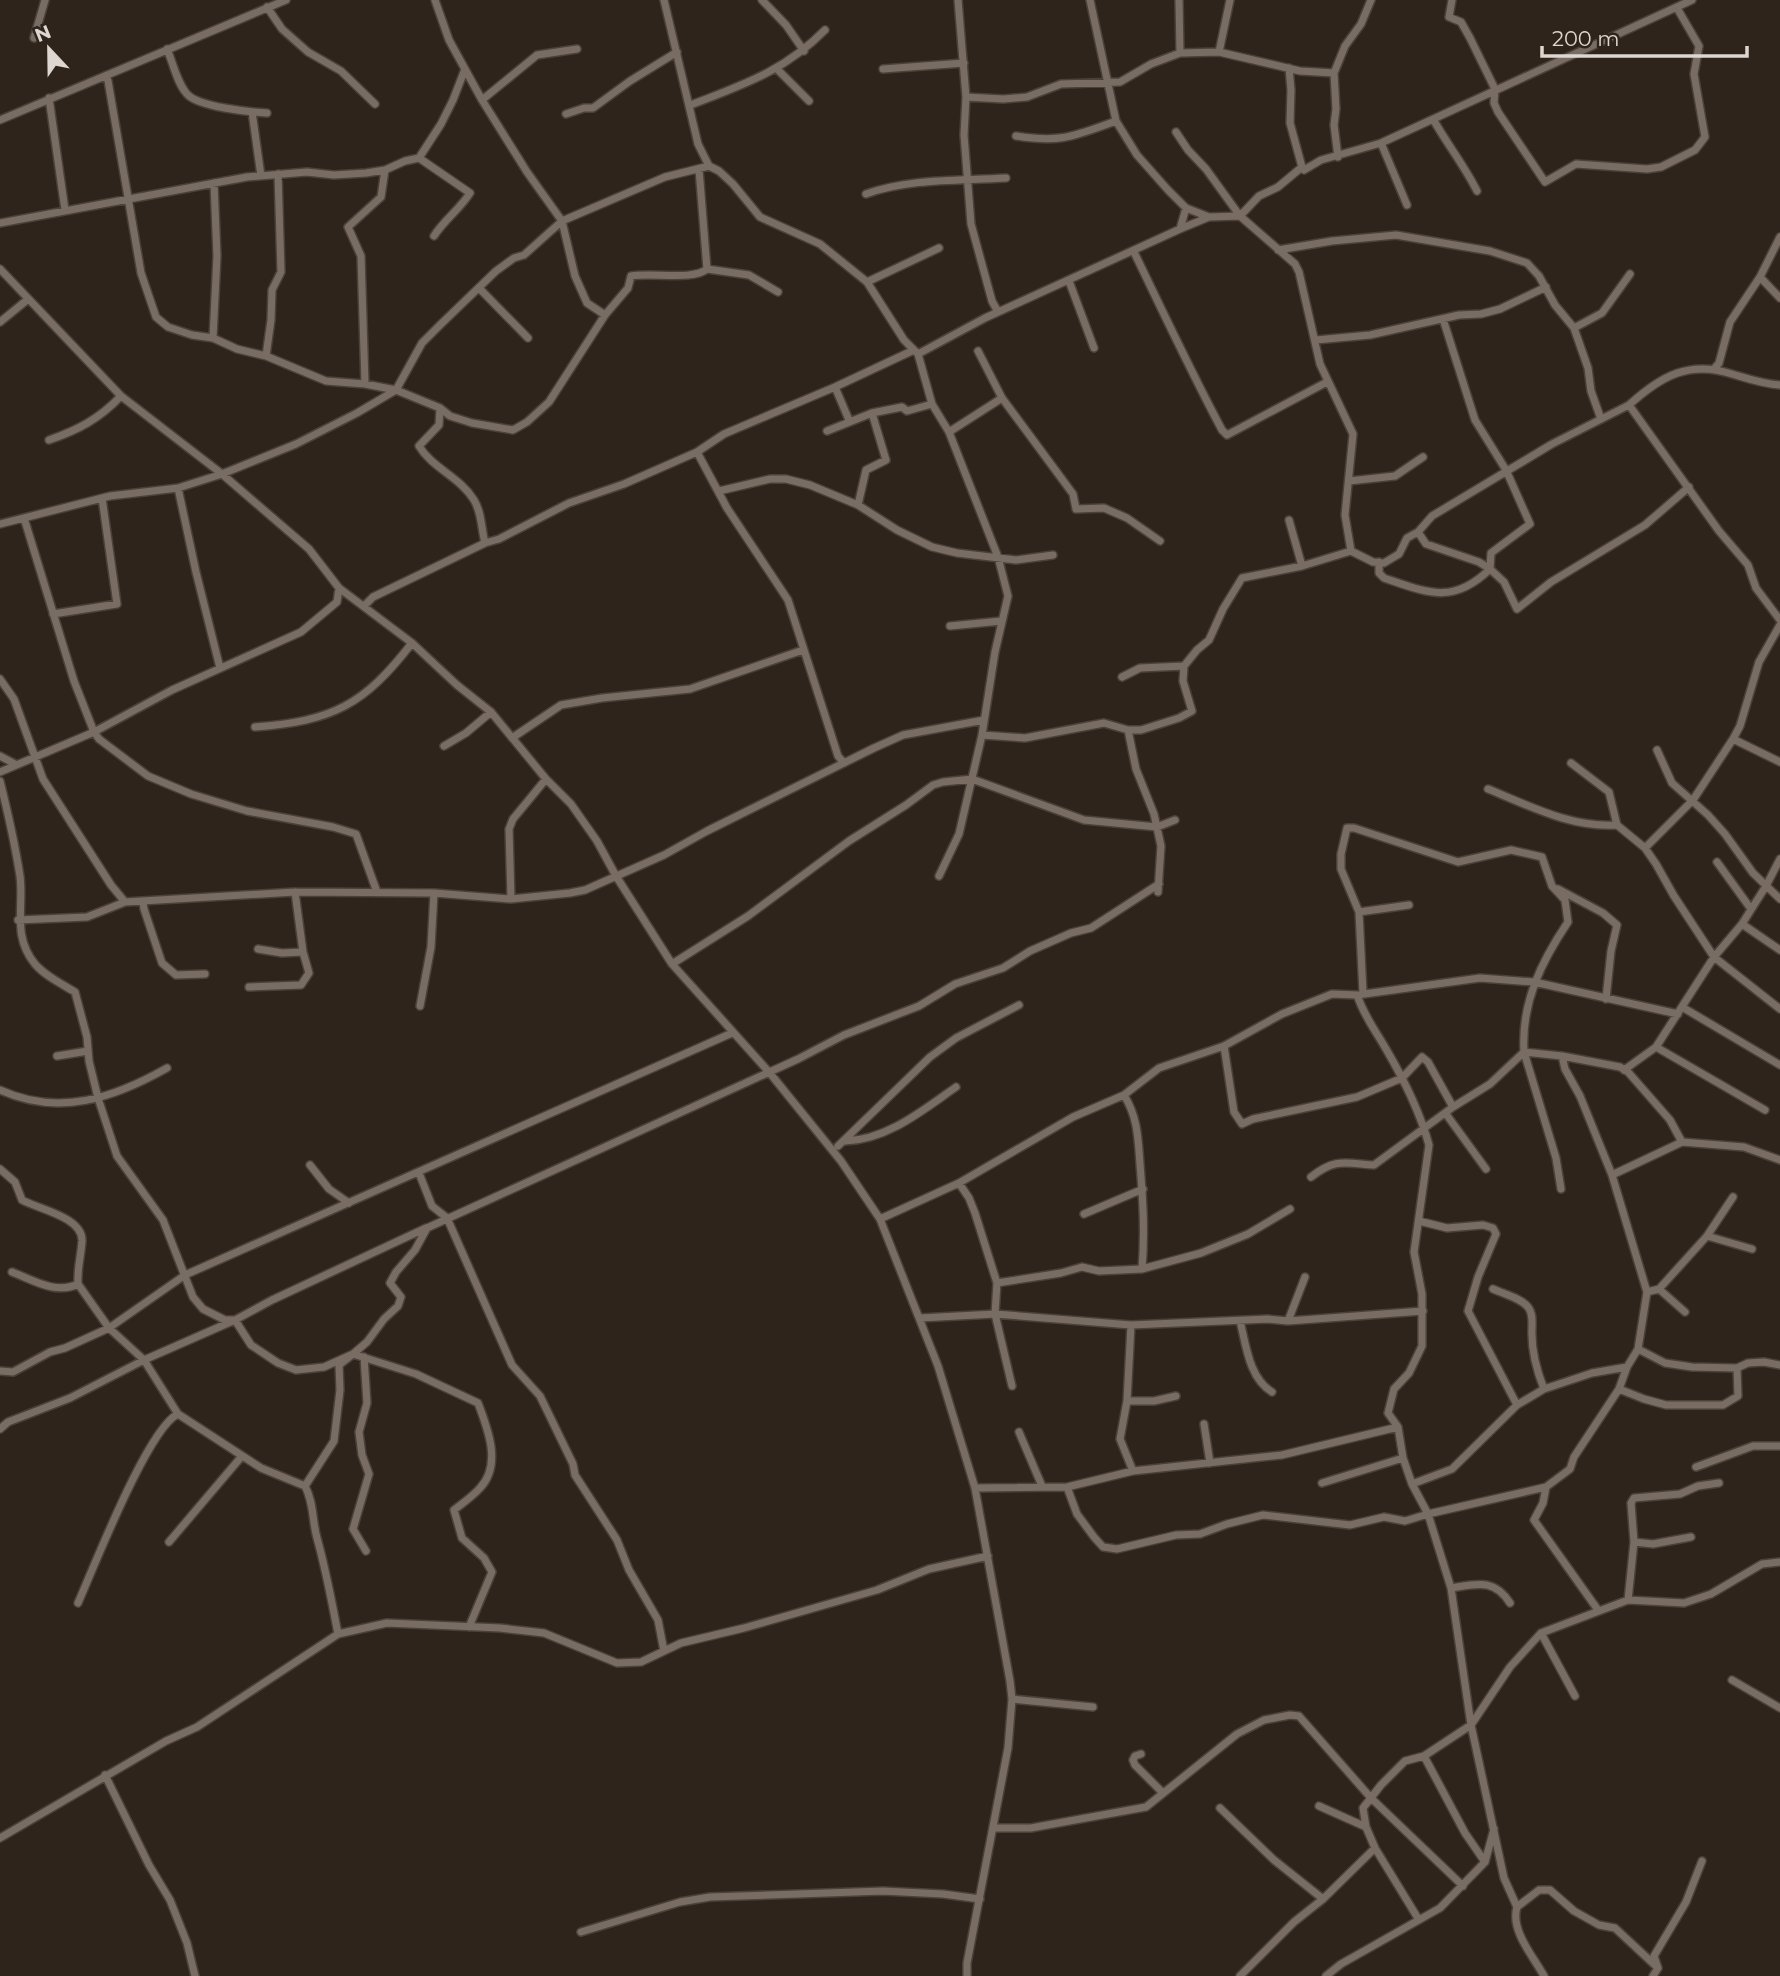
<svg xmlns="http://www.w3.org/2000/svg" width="1780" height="1976" font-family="Montserrat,sans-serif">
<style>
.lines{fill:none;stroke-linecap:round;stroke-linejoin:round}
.minor-casing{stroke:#4a413b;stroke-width:10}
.minor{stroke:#796d63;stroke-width:7}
</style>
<rect width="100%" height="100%" fill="#2f241c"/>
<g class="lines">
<g class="minor-casing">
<path id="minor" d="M 435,0 L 449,40 L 482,100 L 527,172 L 562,221 L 575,276 L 587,303 L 605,315 L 628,288 L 631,276 C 652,272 693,281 707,269 L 699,169
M 664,0 L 698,144 L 709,166 L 719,171 L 733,184 L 760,217 L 820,244 L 867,282 L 904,340 L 914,350
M 762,0 L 786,25 L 804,51
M 958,0 L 966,97 L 964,135 L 971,224 L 992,301 L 998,312
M 1090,0 L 1116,121 L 1137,155 L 1168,190 L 1186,208 L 1209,217
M 1179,0 L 1180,53
M 1452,0 L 1449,17 L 1461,22 L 1470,38 L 1495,89 L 1494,103 L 1498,112 L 1545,182 L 1576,164 L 1647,169 L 1661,167 L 1695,150 L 1705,137 L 1694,74 L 1699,46 L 1677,8
M 267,7 L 282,29 L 308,52 L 341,71 L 375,104
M 34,38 L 45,0
M 167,49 C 173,63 177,83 187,94 C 198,107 250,112 267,113
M 1219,52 L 1230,0
M 1289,68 L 1291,90 L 1290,123 L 1302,167
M 777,69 L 809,101
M 883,69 L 964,63
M 107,75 L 141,273 L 156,317 L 168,327 L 192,335 L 213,338 L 237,349 L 266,356 L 326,381 L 365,384 L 396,390 L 440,408 L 450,416 L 472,423 L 513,430 L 527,422 L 549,402 L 605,315
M 966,97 L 1003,99 L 1027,97 L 1061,84 L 1120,82 L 1151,64 L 1180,53 L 1219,52 L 1300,71 L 1334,73
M 49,98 L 65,210
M 482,100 L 537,55 L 577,49
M 691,105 C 744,84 783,72 825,30
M 252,112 L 261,176
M 566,114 L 584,108 L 593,108 L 630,81 L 677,52
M 1433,119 C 1447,144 1464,165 1477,191
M 0,120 L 286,0
M 1176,132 L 1188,150 L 1206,169 L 1240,216 L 1295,264 L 1299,272 L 1320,364 L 1353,434 L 1345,515 L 1351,551 L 1373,562 L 1384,563 L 1399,554 L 1407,538 L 1418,532 L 1432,516 L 1552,444 L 1629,405 L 1719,531 L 1748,565 L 1756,588 L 1780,620
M 1016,136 C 1062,143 1074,136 1116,121
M 1381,143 L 1407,205
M 1338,157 L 1334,125 L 1336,109 L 1334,73 L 1345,46 L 1361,24 L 1371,0
M 419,158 L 470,193 C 460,209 444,220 434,236
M 866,194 C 910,178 959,181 1006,178
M 0,223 L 247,177 L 307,172 L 334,175 L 366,173 L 385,170 L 405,161 L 419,158 L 441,124 L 453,100 L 465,69
M 1180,229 L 1186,208
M 1780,237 L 1760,277 L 1780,298
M 1278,250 L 1332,241 L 1396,235 L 1490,251 L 1527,263 L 1539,276 L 1555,305 L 1574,328 L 1588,368 L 1591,391 L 1601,419
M 1134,252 C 1163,312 1191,372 1222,430 L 1227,435 L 1327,382
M 0,269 L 121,396 L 222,474 L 309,549 L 339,588 L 412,643 L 457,685 L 491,712 L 546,779 L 571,804 L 597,841 L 616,876 L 672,964 L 769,1072 L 841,1161 L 880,1219 L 938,1366 L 975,1488 L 1010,1681 L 1012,1699 L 1008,1748 L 967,1963 L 967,1976
M 707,269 L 749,275 L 778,292
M 1069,281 L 1094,348
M 867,282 L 939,248
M 479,288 L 528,338
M 0,322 L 27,300
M 1574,328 L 1602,313 L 1630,274
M 213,338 L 217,256 L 214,183
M 1316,340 L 1370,335 L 1459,315 L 1481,314 L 1500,309 L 1546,287
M 978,351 L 1002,398
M 918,354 L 932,404 L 949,432 L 998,557 L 1008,596 L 995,652 L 982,735 L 959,834 L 939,876
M 266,356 L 271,320 L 272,290 L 281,272 L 278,174
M 1714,369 L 1719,363 L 1730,322 L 1760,277
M 365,384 L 361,256 L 348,227 L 381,197 L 385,170
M 835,387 L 849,420
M 1629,405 C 1661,376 1689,360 1732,374 C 1749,379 1763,384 1780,385
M 440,408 L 439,425 L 419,446 C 432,468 460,477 474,500 C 482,513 481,528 485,543
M 827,431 L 872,413 L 902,407 L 907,411 L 932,404
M 949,432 L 1002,398 L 1073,494 L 1076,509 L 1104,508 L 1127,518 L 1160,541
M 49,440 C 78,430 99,419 121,396
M 697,452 L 727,508 L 788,600 L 838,756 L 844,763
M 1349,481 L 1395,476 L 1423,457
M 178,488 L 196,572 L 220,668
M 719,491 L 770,479 L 786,479 L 810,485 L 858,505 L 897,530 L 932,547 L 957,553 L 1016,560 L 1053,555
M 858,505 L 866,470 L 886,460 L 872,413
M 24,518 L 74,681 L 94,732 L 99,739 L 148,776 L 191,794 L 247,811 L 333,827 L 356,834 L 377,892
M 1289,520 L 1302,566
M 0,524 L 110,496 L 178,488 L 222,474 L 296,444 L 357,413 L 396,390 L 422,343 L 440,325 L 496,271 L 514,258 L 524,255 L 562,221 L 665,177 L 709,166
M 1418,532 L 1426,544 L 1479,562 L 1490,569 L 1504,582 L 1517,609 L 1551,582 L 1645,525 L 1689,487
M 1379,562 L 1379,573 L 1384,578 C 1428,593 1453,605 1490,569 L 1491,553 L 1530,524 L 1506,470 L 1475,420 L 1443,319
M 364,606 L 373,597 L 485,543 L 499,539 L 569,503 L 624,484 L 697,452 L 724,434 L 835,387 L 914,350 L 918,354 L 985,318 L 1180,229 L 1209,217 L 1240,216 L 1259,196 L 1278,187 L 1302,167 L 1304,170 L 1321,160 L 1381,143 L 1692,0
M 53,614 L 117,604 L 102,498
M 950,626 L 1001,621
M 1122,677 L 1140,668 L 1184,666
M 0,679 L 14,699 L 43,779 L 111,885 L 125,902 L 295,892 L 434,893 L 511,899 L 570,893 L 585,890 L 664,855 L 707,831 L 874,748 L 903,735 L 984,720
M 255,727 C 333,721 364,705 412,643
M 1128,730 L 1136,769 L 1154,814 L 1161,846 L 1158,892
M 982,735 L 1025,738 L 1104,723 L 1128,730 L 1141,730 L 1179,718 L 1192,711 L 1183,681 L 1184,666 L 1197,650 L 1209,640 L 1223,609 L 1242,578 L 1302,566 L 1351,551
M 512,738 L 561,705 L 602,698 L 690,689 L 803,650
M 1733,739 L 1780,762
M 444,746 L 466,733 L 491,712
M 1657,750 L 1672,783 L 1708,815 L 1725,834 L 1753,873 L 1780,899
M 0,756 L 15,764
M 1571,763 L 1609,792 L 1617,825 L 1645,848 L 1656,864 L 1674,896 L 1714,957 L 1780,1009
M 0,772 L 94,732 L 172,690 L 301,632 L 337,602 L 339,588
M 0,781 C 8,813 15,844 20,876 C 24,908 12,936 35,964 C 45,976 62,984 75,992 L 87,1037 L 89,1061 L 98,1098 L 117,1156 L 163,1220 L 193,1297 L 203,1309 L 225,1320 L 235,1320 L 251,1345 L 278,1363 L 296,1370 L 324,1367 L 353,1354 L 367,1342 L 384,1319 L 398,1306 L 401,1297 L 390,1283 L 396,1272 L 415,1250 L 427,1228 L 798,1059 L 844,1035 L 919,1006 L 955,984 L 1003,968 L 1030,951 L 1071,933 L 1091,928 L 1159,884
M 1488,789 C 1530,806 1571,828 1617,825
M 1645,848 L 1693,800 L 1733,739 L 1740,726 L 1759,662 L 1780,625
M 1717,862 L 1751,909
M 1558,889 L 1603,913 L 1617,925 L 1611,951 L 1606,999
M 511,899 L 509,829 L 513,819 L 546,779
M 143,901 L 144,909 L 162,963 L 176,975 L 205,974
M 1359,912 L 1409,905
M 18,920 L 87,917 L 125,902
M 1742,924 L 1780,950
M 258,949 L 282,953 L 303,952
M 672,964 L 748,916 L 849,841 L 906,805 L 933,785 L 943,782 L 972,779 L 1084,820 L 1157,827 L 1175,820
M 249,987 L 301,985 L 309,973 L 303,952 L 295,892
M 1363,993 L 1359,912 L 1341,869 L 1341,854 L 1347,828 L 1354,828 L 1458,862 L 1511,850 L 1542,857 L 1552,886 L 1565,900 L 1568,922 C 1541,962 1521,1003 1524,1052 L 1556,1158 L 1561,1189
M 1357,995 C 1365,1018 1374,1028 1386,1049 C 1403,1078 1420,1112 1429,1145 L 1414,1252 L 1422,1294 L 1422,1346 L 1409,1373 L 1394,1389 L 1388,1413 L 1398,1427 L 1403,1458 L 1412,1484 L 1428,1514 L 1451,1588 L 1471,1725 L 1504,1878 L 1517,1907 C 1510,1930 1533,1956 1544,1976
M 420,1006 L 431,947 L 434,893
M 1682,1007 L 1780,1065
M 1224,1046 L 1234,1112 L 1242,1124 L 1253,1119 L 1357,1097 L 1402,1078 L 1422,1057 L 1428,1062 L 1453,1107
M 1656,1047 L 1765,1110
M 57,1056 L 88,1051
M 1624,1070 L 1656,1047 L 1714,957 L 1742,924 L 1766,886 L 1780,859
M 0,1090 C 59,1117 114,1098 167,1068
M 1124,1095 C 1138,1118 1138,1138 1140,1164 C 1143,1201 1145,1232 1142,1269
M 1446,1114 L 1486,1169
M 845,1141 C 887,1140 923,1110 956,1087
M 838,1146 L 930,1057 L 956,1038 L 1019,1005
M 310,1165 L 329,1189 L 349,1203
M 0,1169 L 15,1182 L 22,1200 C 38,1209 83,1217 82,1241 C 81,1256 77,1269 78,1284 C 56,1295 33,1280 12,1272
M 419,1173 L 432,1206 L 447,1218 L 512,1365 L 540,1396 L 573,1464 L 575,1475 L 617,1540 L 629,1570 L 658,1620 L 664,1651
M 1612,1175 L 1682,1142 L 1744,1147 L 1780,1160
M 1311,1177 C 1335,1158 1344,1163 1374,1165 L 1453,1107 L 1490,1084 L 1524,1052 L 1562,1056 L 1620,1067 L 1628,1072 L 1670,1120 L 1682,1142
M 959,1183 L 969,1198 L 975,1213 L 997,1283 L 995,1314 L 1012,1386
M 1084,1214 L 1143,1189
M 880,1219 L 959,1183 L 1073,1117 L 1124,1095 L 1159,1068 L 1224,1046 L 1282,1014 L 1332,994 L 1357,995 L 1480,978 L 1534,982 L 1678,1014
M 1419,1221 L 1447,1228 L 1483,1225 L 1493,1228 L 1496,1234 L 1478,1277 L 1468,1311 L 1517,1405
M 1707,1236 L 1752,1249
M 997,1283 L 1061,1273 L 1082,1267 L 1099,1271 L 1142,1269 L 1201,1253 L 1248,1234 L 1290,1209
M 78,1284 L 109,1328 L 144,1360 L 178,1414 L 261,1468 L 305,1486
M 1493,1289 C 1504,1294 1521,1298 1528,1307 C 1533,1313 1532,1321 1532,1328 C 1531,1349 1536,1369 1544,1389
M 1659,1289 L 1685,1312
M 1647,1292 L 1659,1289 L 1707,1236 L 1733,1197
M 920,1318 L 995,1314 L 1131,1325 L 1268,1319 L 1288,1321 L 1423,1311
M 1240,1321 C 1246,1345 1249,1378 1272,1392
M 1288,1321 L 1305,1277
M 1131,1325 L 1127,1401 L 1120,1439 L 1133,1471
M 1638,1349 L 1665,1363 L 1692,1367 L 1737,1368 L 1748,1363 L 1764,1362 L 1780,1365
M 364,1357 L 367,1403 L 359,1432 L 362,1455 L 369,1474 L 353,1529 L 366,1551
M 0,1371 L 13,1372 L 50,1352 L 65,1348 L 109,1328 L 185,1275 L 732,1033
M 1619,1389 L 1644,1399 L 1666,1405 L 1723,1405 L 1738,1396 L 1737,1368
M 1127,1401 L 1154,1401 L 1176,1396
M 1204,1424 L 1210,1463
M 0,1429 L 8,1422 L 70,1398 L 144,1360 L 235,1320 L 272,1300 L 426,1228
M 1019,1432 L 1042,1486
M 1696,1467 L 1753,1446 L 1780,1446
M 1322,1483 L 1403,1458
M 1412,1484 L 1452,1469 L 1517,1405 L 1544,1389 L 1592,1373 L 1627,1367
M 1067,1487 L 1077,1514 L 1094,1537 L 1103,1547 L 1117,1549 L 1176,1535 L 1200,1534 L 1227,1524 L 1263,1515 L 1350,1525 L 1384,1517 L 1405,1521 L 1428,1514 L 1546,1487 L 1543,1503 L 1534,1520 L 1598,1610
M 1546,1487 L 1570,1469 L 1574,1457 L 1619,1389 L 1627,1367 L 1638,1349 L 1647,1292 L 1612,1175 L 1580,1096 L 1565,1069 L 1562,1056
M 975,1488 L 1067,1487 L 1133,1471 L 1282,1455 L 1398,1427
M 169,1542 L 242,1456
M 1634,1542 L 1653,1544 L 1691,1537
M 1451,1588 C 1477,1584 1494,1578 1510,1603
M 1628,1600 L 1634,1542 L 1631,1503 L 1634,1498 L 1680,1494 L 1698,1486 L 1719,1483
M 78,1603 C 94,1567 148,1428 178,1414
M 1541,1633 L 1575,1696
M 338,1634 C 332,1602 326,1570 317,1538 C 312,1520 314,1503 305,1486 L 334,1441 L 340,1390 L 339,1365 L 353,1354 L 416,1374 L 478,1403 C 488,1429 502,1465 480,1488 C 473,1496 463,1503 454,1510 L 462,1538 L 484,1558 L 492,1572 L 469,1627
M 1732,1680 L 1780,1708
M 1012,1699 L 1093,1707
M 1141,1754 L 1135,1756 L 1133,1760 L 1135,1765 L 1163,1793
M 105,1775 L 149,1865 L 170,1900 L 187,1943 L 195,1976
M 1319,1806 L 1366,1827 L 1375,1848 L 1419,1920
M 1220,1808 L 1274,1860 L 1323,1899
M 1366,1827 L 1363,1808 L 1381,1785 L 1405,1761 L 1424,1756 L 1471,1725 L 1510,1667 L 1541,1633 L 1628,1600 L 1684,1603 L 1711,1594 L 1762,1564 L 1780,1562
M 994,1828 L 1031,1828 L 1146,1807 L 1237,1734 L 1264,1720 L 1290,1715 L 1299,1716 L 1371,1798 L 1463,1886
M 0,1838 L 166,1741 L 197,1727 L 338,1634 L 387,1623 L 500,1628 L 544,1633 L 617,1663 L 641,1662 L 681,1643 L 744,1628 L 877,1590 L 929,1569 L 988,1556
M 1485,1862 L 1494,1829
M 1517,1907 L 1539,1890 L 1550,1890 L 1574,1911 L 1599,1925 L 1615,1928 L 1658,1968
M 581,1932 L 680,1902 L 710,1897 L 883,1891 L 943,1894 L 980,1899
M 1240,1976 L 1294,1922 L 1323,1899 L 1375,1848
M 1326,1976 L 1341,1964 L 1440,1908 L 1485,1862 L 1465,1833 L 1424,1756
M 1653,1976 L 1658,1968 L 1654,1956 L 1686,1902 L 1702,1861"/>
</g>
<use href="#minor" class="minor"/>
</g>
<g transform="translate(49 49) rotate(338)" stroke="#2f241c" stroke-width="5" paint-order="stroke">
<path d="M0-5L12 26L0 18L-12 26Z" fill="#ddd6d1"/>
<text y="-10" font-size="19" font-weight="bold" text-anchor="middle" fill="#ddd6d1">N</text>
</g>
<path d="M1542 46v10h205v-10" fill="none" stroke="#ddd6d1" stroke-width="3.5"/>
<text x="1552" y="46" font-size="21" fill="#ddd6d1" stroke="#2f241c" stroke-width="5" paint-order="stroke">200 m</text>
</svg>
